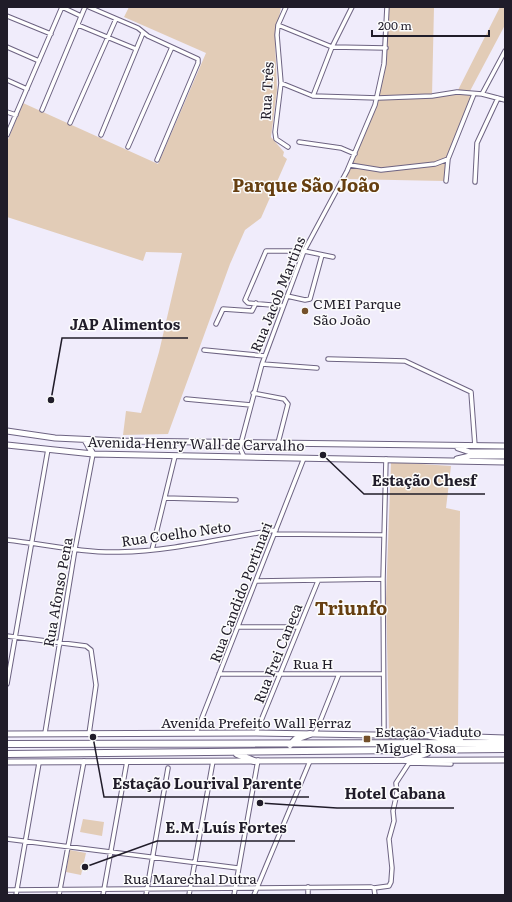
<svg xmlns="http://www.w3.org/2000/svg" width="512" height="902" font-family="Literata,serif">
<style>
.green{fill:#e2ccb7}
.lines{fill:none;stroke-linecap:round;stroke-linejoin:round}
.street-casing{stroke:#6d6382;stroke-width:5.5}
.primary-casing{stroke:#6d6382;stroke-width:7}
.highway-casing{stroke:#6d6382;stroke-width:8}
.street{stroke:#fff;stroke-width:3.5}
.primary{stroke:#fff;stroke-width:5}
.highway{stroke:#fff;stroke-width:6}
.poi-dot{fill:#74502a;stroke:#fcfcfc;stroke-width:1.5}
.labels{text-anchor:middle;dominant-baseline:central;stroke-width:3;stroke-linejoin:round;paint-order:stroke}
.street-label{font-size:14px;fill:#201c29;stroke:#fcfcfc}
.poi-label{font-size:14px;fill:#201c29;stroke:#fcfcfc;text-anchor:start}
.district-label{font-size:18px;font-weight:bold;fill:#663f11;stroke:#fcfcfc}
.leader{fill:none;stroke:#201c29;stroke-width:1.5}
.callout-dot{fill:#201c29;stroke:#fcfcfc;stroke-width:1.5}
.callout-label{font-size:15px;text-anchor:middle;font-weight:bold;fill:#201c29;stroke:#fcfcfc;stroke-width:3;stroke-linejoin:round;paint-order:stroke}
</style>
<rect width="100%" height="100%" fill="#f0ecfb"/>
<path class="green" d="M 129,7 L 281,7 L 275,39 L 277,90 L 271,137 L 284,152 L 283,156 L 287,159 L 261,218 L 245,230 L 230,264 L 168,434 L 123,435 L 126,411 L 141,413 L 159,352 L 182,253 L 146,252 L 143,261 L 7,217 L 7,142 L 23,103 L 158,164 L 206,53 L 124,17 Z
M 387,7 L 434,7 L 432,96 L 467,93 L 457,92 L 500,7 L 505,7 L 505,25 L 470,91 L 474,94 C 459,126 449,144 445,181 L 344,179 L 371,119 L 382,79 Z
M 391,462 L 451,466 L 446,508 L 460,511 L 458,729 L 389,730 L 386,599 Z
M 83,819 L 104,822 L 102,836 L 80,832 Z
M 70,850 L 86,853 L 81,875 L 66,872 Z"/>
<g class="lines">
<g class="street-casing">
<path id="street" d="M 62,7 L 81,16
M 89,7 L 138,28 L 148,36 L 198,59 L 198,63 L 157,160
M 286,7 L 278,25 L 277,35 L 281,83 L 275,132 L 276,139 L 288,147
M 7,16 L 51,34
M 78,25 L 136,49
M 278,25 L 332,47 L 386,48
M 7,47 L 39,61
M 7,80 L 27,89
M 281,83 L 313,96 L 378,98 L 432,96 L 457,92 L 482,94 L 505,100
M 482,94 L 505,51
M 313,96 L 332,47 L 352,7
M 42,110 L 85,7
M 7,112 L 16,115
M 70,123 L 116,19
M 7,135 L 62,7
M 101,135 L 143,33
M 299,142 L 341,148 L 355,154
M 128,147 L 172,47
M 350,165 L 381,170 L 435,164 L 448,159
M 446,181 L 448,159 L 474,94
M 475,182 L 477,143 L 498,98
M 287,296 L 305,300 L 310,299 L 322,255
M 283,306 L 248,303 L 245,300 L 266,251 L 304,251 L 333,257
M 216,324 L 223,309 L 252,311 L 256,303
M 204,350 L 265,356
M 328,359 L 405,361 L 471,392 L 475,446
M 262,364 L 317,368
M 253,393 L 284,399 L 288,404 L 278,443
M 186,399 L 251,405
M 244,457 L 240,448 L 241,443 L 262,364 L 304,251 L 347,171 L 375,105 L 384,64 L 387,7
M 165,498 L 236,500
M 274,534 L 384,535
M 7,540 C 44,544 82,553 119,552 C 171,551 224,538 276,530
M 152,550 L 175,456
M 256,581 L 383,579
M 238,627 L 299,627
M 7,636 L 86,646 L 91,650 L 96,685 L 89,734
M 219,674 L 383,674
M 7,684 L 48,449
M 45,733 L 75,549 L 93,454
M 196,733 L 304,458
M 256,733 L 318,581
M 315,734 L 339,674
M 384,734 L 383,579 L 386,459
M 7,839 L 238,868
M 374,888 L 375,895
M 7,890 L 371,887 L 374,888 L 389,886 L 391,882 L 392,868 L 389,839 L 394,821 L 393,811 L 397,793 L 396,783 L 409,763 L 451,764
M 16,895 L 39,763
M 59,895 L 84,761
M 103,895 L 127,761
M 146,895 L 168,768
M 189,895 L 213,761
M 234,895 L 258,760
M 254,895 L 310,761
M 308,895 L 308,887"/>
</g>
<g class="primary-casing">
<path id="primary" d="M 7,431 L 55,438 L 120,441 L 505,446
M 85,440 L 93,454
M 7,445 L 93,454 L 505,462
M 458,448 L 470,452 L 505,452
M 457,459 L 470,456 L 505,456
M 7,734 L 256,733 L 434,736
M 446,736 L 505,738
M 7,762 L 505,760"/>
</g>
<g class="highway-casing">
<path id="highway" d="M 430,736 L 460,740
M 7,744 L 505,743
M 290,745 L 296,739 L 310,734
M 7,754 L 505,749
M 237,754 L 254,761
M 406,760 L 427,753"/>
</g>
<use href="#street" class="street"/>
<use href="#primary" class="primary"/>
<use href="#highway" class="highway"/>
</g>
<g class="poi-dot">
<circle cx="305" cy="311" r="4"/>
<rect x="363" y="735" width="8" height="8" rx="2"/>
</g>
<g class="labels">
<g class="street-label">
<text transform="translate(266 91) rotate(-87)">Rua Três</text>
<text transform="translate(277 294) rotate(-68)">Rua Jacob Martins</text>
<text transform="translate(196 443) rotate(1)">Avenida Henry Wall de Carvalho</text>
<text transform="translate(176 533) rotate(-8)">Rua Coelho Neto</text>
<text transform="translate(57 592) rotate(-80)">Rua Afonso Pena</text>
<text transform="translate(240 592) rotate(-69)">Rua Candido Portinari</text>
<text transform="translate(277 653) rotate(-68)">Rua Frei Caneca</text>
<text x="313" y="663">Rua H</text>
<text x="256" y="722">Avenida Prefeito Wall Ferraz</text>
<text x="190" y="878">Rua Marechal Dutra</text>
</g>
<g class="poi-label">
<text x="313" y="303">CMEI Parque<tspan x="313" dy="16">São João</tspan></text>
<text x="375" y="731">Estação Viaduto<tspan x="375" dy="16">Miguel Rosa</tspan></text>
</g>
<g class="district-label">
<text x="306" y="184">Parque São João</text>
<text x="351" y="607">Triunfo</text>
</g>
</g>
<path class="leader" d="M51 400L62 338H188M323 455L364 494H485M93 737L104 797H309M260 803L337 808H454M85 867L157 841H295"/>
<g class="callout-dot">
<circle cx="51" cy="400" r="4"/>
<circle cx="323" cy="455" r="4"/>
<circle cx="93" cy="737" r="4"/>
<circle cx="260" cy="803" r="4"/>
<circle cx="85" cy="867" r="4"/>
</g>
<g class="callout-label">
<text x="125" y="330">JAP Alimentos</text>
<text x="424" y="486">Estação Chesf</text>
<text x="207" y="789">Estação Lourival Parente</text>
<text x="395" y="799">Hotel Cabana</text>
<text x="226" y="833">E.M. Luís Fortes</text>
</g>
<rect width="512" height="902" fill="none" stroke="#201c29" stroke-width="16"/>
<path d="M372 30v6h117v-6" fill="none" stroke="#201c29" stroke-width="2"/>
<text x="378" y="30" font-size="12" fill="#201c29" stroke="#fcfcfc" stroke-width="3" paint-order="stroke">200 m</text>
</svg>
